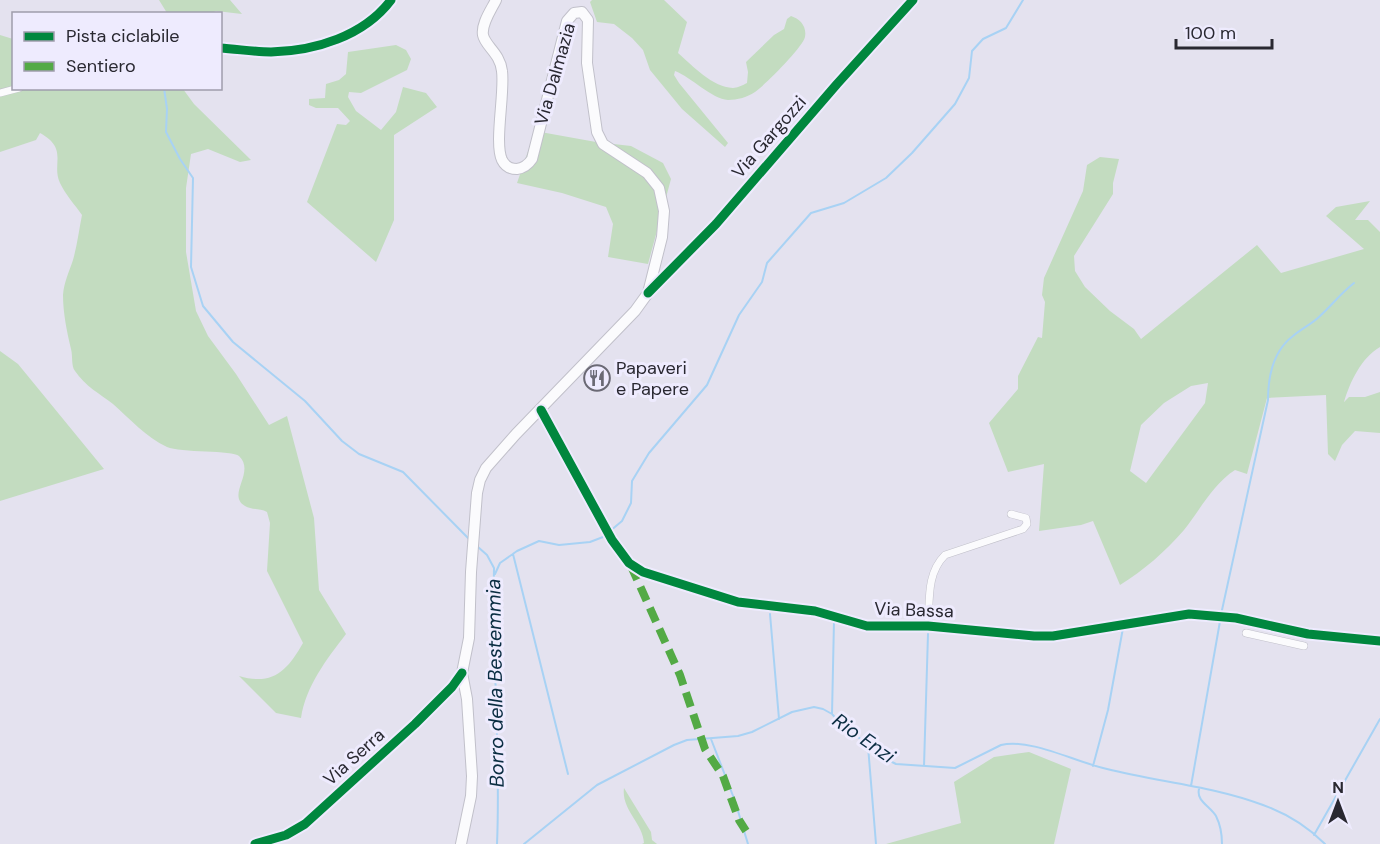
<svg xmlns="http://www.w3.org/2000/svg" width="1380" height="844" font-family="'DM Sans',sans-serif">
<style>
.green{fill:#c3dcc0;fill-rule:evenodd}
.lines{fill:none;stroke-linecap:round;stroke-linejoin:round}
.stream{stroke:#a8d2f4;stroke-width:2}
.minor-casing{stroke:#c1c0ca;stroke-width:8}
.tertiary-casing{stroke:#c1c0ca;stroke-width:10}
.secondary-casing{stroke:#c1c0ca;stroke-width:12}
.minor{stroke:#fbfbfd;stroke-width:7}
.tertiary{stroke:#fbfbfd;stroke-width:9}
.secondary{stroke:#fbfbfd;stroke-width:10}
.quiet{stroke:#53aa45;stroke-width:8;stroke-dasharray:15 8;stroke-linecap:butt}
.cycleway-casing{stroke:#eeebfe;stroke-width:13}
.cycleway{stroke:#00873e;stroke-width:9}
.labels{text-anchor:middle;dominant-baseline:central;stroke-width:6;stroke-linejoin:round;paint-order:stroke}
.street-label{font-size:18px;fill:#292831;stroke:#eeebfe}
.poi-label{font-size:18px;fill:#292831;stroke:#eeebfe;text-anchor:start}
.water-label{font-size:20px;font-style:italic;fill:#0a2d42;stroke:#eeebfe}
</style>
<rect width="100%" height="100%" fill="#e4e2ef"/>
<path class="green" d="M 159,0 L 230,0 L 242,14 L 216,11 L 211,13 L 167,13 Z
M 592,0 L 664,0 L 687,22 L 678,53 C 693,66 712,87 733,88 C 737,88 743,85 747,83 L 748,72 L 746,62 L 774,35 L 784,29 L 787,19 L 791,16 C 800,19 807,26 805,37 C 803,47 765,85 755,92 C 748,97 737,100 728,100 C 712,99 691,77 675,71 L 674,75 L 679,83 L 728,143 L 725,147 L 682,109 L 650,70 L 643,50 L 632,38 L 614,24 L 597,22 L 590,2 Z
M 0,35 L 13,39 L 14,88 L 183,89 L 194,104 L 251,160 L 240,162 L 208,149 L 191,154 L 186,188 L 186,252 L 196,311 L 208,336 L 236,374 L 269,425 L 287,416 L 314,518 L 319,590 L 346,634 C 326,660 306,686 301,718 L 276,713 L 239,676 C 273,686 287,671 303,643 L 267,571 L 270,523 L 267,512 C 260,508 251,510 245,506 C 226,495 256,472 239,456 C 233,450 180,453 167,447 C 146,437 130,419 113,404 C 100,394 85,386 75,371 C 71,366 73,357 71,349 C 67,332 63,313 63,295 C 64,282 69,272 73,260 C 77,246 79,230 82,215 C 75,205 65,194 60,183 C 51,164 69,149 40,133 L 36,140 L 0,152 Z
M 396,45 L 406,50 L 411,59 L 407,70 L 361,93 L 349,92 L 348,97 L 356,111 L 381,130 L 396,112 L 403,87 L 426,93 L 437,107 L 394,135 L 394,220 L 376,262 L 307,202 L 337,124 L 346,125 L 350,121 L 338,108 L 316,108 L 309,105 L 309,99 L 325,98 L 326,84 L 339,80 L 346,74 L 348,52 Z
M 535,131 L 596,142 L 631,146 L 663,163 L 671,179 L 648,264 L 608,257 L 613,224 L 606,207 L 562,193 L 517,183 Z
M 1100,157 L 1119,159 L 1113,183 L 1113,194 L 1074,256 L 1075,271 L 1085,287 L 1110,311 L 1134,329 L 1141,339 L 1257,245 L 1281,273 L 1364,249 L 1326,216 L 1336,207 L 1370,201 L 1355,220 L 1368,220 L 1380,232 L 1380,347 C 1361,358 1350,382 1344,402 L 1349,397 L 1365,397 L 1380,392 L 1380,433 L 1355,431 L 1342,445 L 1335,461 L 1328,454 L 1326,395 L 1267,398 L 1247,474 L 1235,470 C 1213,484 1200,510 1184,530 C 1165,552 1144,570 1120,585 L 1093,521 L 1081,525 L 1039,531 L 1044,464 L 1008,472 L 989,423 L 1018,389 L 1018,376 L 1038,337 L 1042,338 L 1045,302 L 1042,295 L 1044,278 L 1083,191 L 1087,165 ZM 1208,383 L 1205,403 L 1146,483 L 1130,471 L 1141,425 L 1164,403 L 1191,386 Z
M 0,351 L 18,364 L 104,469 L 0,501 Z
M 1029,752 L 1071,769 L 1054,844 L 886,844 L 961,823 L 954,782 L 994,757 Z
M 624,788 L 651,832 L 652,840 L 657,844 L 642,844 L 644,843 C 643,823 621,810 624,788 Z"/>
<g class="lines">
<path class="stream" d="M 164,88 L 167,109 L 166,132 L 180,159 L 193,178 L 191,267 L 203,306 L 233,342 L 305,401 L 342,441 L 359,454 L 403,472 L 469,539
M 478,547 L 487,555 L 494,568 C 492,660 501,752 497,844
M 513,554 L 568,774
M 495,574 L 500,563 L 517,551 L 539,541 L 559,545 L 590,542 L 603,537 L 622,521 L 631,503 L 632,481 L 649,453 L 707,385 L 739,315 L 762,282 L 767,263 L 811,213 L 844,203 L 886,178 L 912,153 L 955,104 L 969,78 L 972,51 L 983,39 L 1006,28 L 1023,0
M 770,614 L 779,719
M 832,714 L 834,621
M 711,739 L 735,801 L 748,844
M 868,746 L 876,844
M 924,766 L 928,634
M 1093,766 L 1108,710 L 1123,628
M 1191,786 L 1222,610 L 1268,400 C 1268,376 1273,351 1293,336 C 1301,329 1312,324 1320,316 C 1332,305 1341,293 1354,283
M 1199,789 C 1196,801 1210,806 1216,816 C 1220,824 1222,835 1222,844
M 1314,835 L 1380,719
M 524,844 L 597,785 L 674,745 L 687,740 L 738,736 L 752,732 L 792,712 L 814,707 L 823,709 L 832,714 L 840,723 L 886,759 L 896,764 L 955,768 L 1001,745 C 1031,738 1075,762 1107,769 C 1158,782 1213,786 1263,805 C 1285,813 1308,827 1325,844"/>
<g class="minor-casing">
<path id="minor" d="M 220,48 C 237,49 255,52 271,52 C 315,51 364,36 391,0
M 0,93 L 19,88
M 649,292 L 716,224 L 837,84 L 913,0
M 541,410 L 612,540 L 629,563 L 643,572 L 738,602 L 815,611 L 867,626 L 928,626 L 1034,636 L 1053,636 L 1189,614 L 1236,618 L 1308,634 L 1380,641
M 928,626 C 930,601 926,574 945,555 L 1023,529 L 1027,524 L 1026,518 L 1011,514
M 1246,633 L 1304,646"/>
</g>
<g class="tertiary-casing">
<path id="tertiary" d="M 255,844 L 286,835 L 305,824 L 415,724 L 452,687 L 462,673"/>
</g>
<g class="secondary-casing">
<path id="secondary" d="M 461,844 L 471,796 L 472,776 L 467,699 L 462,673 L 469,638 L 471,572 L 477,493 L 480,480 L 486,468 L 516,434 L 635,311 L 648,293 L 662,237 L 664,211 L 659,188 L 647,173 L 603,144 L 597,132 L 587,63 L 588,20 L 582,12 L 574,13 L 567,21 L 532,159 C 528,165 524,168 517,169 C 510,169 505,166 502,160 C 494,143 505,93 502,71 C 500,53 485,46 483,35 C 481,24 491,10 496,0"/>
</g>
<use href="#minor" class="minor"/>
<use href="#tertiary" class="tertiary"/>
<use href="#secondary" class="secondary"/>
<path class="quiet" d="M 631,566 L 680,675 L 705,749 L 723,776 L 739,820 L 746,831"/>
<g class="cycleway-casing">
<path id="cycleway" d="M 220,48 C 237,49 255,52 271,52 C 315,51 364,36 391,0
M 648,293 L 716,224 L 837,84 L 913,0
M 541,410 L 612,540 L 629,563 L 643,572 L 738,602 L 815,611 L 867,626 L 928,626 L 1034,636 L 1053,636 L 1189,614 L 1236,618 L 1308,634 L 1380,641
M 255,844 L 286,835 L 305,824 L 415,724 L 452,687 L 462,673"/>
</g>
<use href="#cycleway" class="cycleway"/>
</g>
<defs>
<g id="restaurant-ring" transform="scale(1.35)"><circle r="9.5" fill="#eeebfe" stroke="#6a6974" stroke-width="1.5"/><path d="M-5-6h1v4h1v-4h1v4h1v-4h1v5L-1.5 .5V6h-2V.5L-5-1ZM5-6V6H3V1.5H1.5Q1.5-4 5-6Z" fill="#6a6974"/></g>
</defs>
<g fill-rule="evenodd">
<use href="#restaurant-ring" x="597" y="378"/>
</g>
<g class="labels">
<g class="street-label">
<text transform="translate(555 74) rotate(-74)">Via Dalmazia</text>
<text transform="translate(769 137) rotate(-49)">Via Gargozzi</text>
<text transform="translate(914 610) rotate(2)">Via Bassa</text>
<text transform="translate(354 757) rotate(-42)">Via Serra</text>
</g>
<g class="poi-label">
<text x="616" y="368">Papaveri<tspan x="616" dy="21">e Papere</tspan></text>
</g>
<g class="water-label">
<text transform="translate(495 683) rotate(-91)">Borro della Bestemmia</text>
<text transform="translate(864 738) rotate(35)">Rio Enzi</text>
</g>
</g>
<rect x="12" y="12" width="210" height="78" fill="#eeebfe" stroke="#9f9dac" stroke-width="1.5"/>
<rect x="24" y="32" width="30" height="9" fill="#00873e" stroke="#9f9dac" stroke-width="1.5"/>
<text x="66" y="42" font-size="18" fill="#292831">Pista ciclabile</text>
<rect x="24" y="62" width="30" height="9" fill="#53aa45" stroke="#9f9dac" stroke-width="1.5"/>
<text x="66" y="72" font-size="18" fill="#292831">Sentiero</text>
<g transform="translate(1338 802)" stroke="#eeebfe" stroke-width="4.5" paint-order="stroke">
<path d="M0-4.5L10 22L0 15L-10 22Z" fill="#292831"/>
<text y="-9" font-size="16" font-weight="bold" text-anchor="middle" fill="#292831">N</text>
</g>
<path d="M1176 39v9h96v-9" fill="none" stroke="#292831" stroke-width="3"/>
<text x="1185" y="39" font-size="18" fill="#292831" stroke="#eeebfe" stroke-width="4.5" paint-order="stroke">100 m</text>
</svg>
